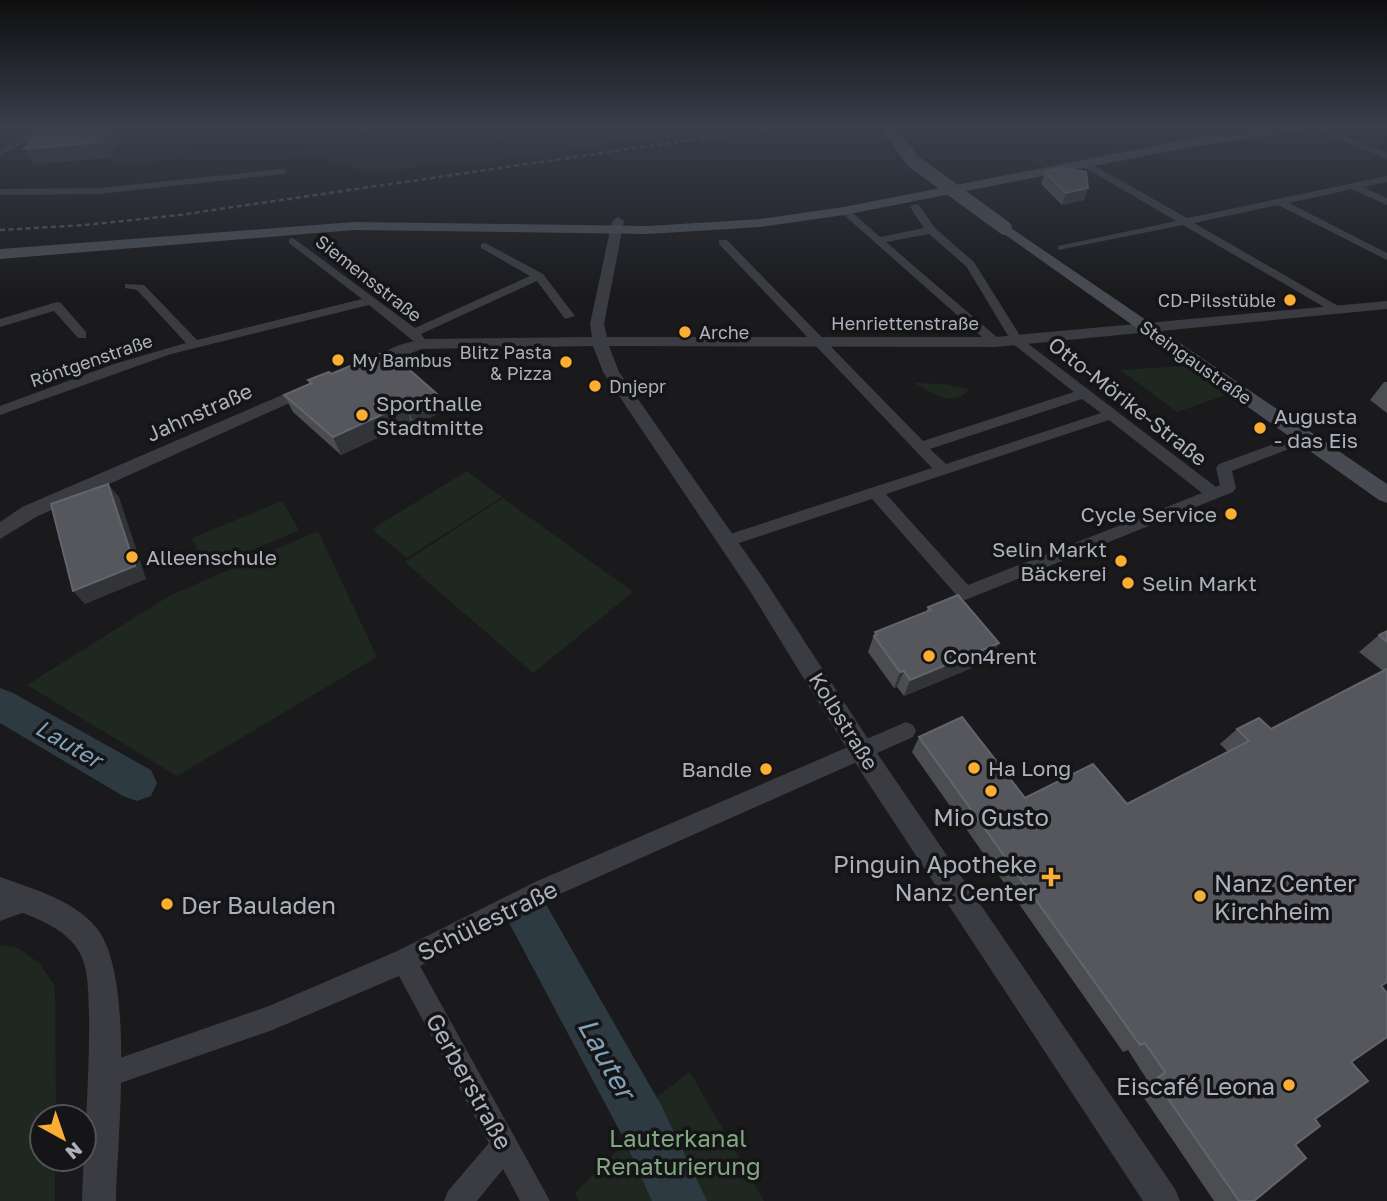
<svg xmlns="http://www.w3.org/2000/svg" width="1387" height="1201" font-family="'Golos Text',sans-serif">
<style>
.green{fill:#1f2820}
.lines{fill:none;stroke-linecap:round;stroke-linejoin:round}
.river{fill:#2e3a41;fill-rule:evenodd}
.minor{fill:#3a3c41;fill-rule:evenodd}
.tertiary{fill:#3a3c41;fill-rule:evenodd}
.secondary{fill:#484b51;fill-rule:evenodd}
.rail{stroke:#4d5056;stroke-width:2.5;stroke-dasharray:5 3.5;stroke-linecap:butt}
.secondary-bridge{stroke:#484b51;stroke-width:14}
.wall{fill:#4b4d51}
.shaded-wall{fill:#333437}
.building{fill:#56575d;stroke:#63656c;stroke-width:2}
.poi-dot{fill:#fbae32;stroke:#151517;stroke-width:2.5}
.labels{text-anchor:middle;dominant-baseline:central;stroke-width:7;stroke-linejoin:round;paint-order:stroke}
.far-street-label{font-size:18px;fill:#acb1bc;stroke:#151517}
.far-poi-label{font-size:18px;fill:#acb1bc;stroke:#151517;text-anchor:start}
.street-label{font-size:21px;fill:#acb1bc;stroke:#151517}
.poi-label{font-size:21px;fill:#acb1bc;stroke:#151517;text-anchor:start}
.water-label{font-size:23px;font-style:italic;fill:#81a1b8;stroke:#151517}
.near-poi-label{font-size:24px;fill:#acb1bc;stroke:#151517;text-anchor:end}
.near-street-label{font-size:24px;fill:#acb1bc;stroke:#151517}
.near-park-label{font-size:24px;fill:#82a882;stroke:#151517}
.near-water-label{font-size:28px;font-style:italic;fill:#81a1b8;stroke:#151517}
</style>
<rect width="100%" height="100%" fill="#1a1a1c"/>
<path class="green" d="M 574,126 L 729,126 L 475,164 L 421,167 L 501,149 L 523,132 Z
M 1234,126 L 1285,126 L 1204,138 L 1043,167 L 1032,162 L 1043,160 L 1049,163 L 1197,136 L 1194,133 Z
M 518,132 L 488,151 L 414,168 L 372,171 L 354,168 L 321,157 L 282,153 Z
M 190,142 L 183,158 L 111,165 L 121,148 Z
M 1185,366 L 1226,395 L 1177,412 L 1120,370 Z
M 915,383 L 943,384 L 969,389 C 953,409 931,393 915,383 Z
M 467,471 L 502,497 L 407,558 L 372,529 Z
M 503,498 L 633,592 L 533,673 L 405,562 Z
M 282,501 L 299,530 L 206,570 L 192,538 Z
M 318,531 L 377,657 L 177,776 L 27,685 L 169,596 Z
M 0,945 L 18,948 L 39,963 L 55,986 L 56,1117 L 42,1117 L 42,1159 L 55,1159 L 55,1201 L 0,1201 Z
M 690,1072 L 764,1201 L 579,1201 L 575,1193 L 629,1138 L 649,1103 Z"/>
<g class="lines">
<path class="river" d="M 0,688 L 13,693 L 151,770 L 157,783 L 151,796 L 137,801 L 123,796 L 0,723 Z
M 528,895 L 544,901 L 661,1105 L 707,1201 L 652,1201 L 625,1141 L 506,917 L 512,901 Z"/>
<path class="minor" d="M 272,126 L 280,126 L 271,137 L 267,134 Z
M 360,126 L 372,126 L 355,135 L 348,133 Z
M 1309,126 L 1321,126 L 1387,153 L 1387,159 Z
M 1084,160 L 1187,218 L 1387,176 L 1387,182 L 1363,187 L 1387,198 L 1387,205 L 1352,189 L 1289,203 L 1387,253 L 1387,260 L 1278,205 L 1194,223 L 1340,307 L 1342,310 L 1336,314 L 1183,225 L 1058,250 L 1058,246 L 1176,221 L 1081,165 L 1079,163 Z
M 282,169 L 285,170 L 285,174 L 99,194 L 0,195 L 0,189 L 99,188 Z
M 915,204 L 919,205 L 935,228 L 974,262 L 1022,339 L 1216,487 L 1220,485 L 1216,468 L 1219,464 L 1299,435 L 1304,433 L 1311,438 L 1309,441 L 1232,471 L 1236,488 L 1233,492 L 965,600 L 959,598 L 872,499 L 733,545 L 721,545 L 719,541 L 721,537 L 932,468 L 719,244 L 719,240 L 727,240 L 923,441 L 1074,392 L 1013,344 L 966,266 L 929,234 L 886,242 L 999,339 L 999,345 L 991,345 L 844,215 L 853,213 L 880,237 L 924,228 L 910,207 ZM 1082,399 L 1101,413 L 946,464 L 930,449 ZM 1109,420 L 1202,493 L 968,585 L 886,494 Z
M 293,238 L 415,328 L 530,276 L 481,248 L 481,244 L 485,243 L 543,274 L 575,316 L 565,319 L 537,281 L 421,334 L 428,344 L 422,348 L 369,305 L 171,354 L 0,415 L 0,406 L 114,364 L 186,343 L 137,290 L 125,288 L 125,284 L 144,285 L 197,340 L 362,299 L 289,243 L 289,239 Z
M 57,302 L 61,303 L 86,332 L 86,338 L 78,338 L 54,311 L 0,327 L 0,319 Z
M 906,722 L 913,725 L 916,731 L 913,737 L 551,898 L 420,966 L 550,1201 L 520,1201 L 503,1169 L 477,1201 L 444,1201 L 448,1191 L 489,1143 L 399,976 L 270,1031 L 106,1088 L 97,1084 L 93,1075 L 97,1066 L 269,1006 L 395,952 L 535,882 Z
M 28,888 L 36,892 L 40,900 L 36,908 L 0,921 L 0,897 Z"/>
<path class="tertiary" d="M 42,126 L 55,126 L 0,156 L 0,149 Z
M 618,217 L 624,221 L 604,324 L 607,337 L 995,337 L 1387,301 L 1387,309 L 995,347 L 609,346 L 619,372 L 764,579 L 883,762 L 1175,1189 L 1180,1201 L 1143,1201 L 865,778 L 750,591 L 603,372 L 593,346 L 422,349 L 365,370 L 359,372 L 351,367 L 399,345 L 422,339 L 592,337 L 590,324 L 612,221 Z
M 310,383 L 316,385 L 318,388 L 316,391 L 36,517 L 0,539 L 0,522 L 22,507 Z
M 0,877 C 31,888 73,900 95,926 C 136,972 117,1138 116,1201 L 82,1201 C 84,1139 90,1076 89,1013 C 88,995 89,972 81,955 C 68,927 27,914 0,905 Z"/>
<path class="secondary" d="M 1281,126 L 1313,126 L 1307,130 L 1185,148 L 844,215 L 760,227 L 648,234 L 354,230 L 0,259 L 0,249 L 354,222 L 648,226 L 760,219 L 844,207 L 1185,140 Z
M 1005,224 L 1387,484 L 1387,503 L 1379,500 L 1000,231 L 998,228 L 1000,225 Z"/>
<path class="rail" d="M 0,230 L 85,225 L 179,215 L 786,126"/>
<path class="secondary-bridge" d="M 888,126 L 913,161 L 1005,228"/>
</g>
<path class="wall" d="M 1045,172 L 1084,200 L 1062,205 L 1041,184 Z
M 331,374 L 442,412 L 414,425 L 411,422 L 341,455 L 293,412 L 284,395 L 310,384 L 308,380 Z
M 1384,382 L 1387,382 L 1387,413 L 1370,400 Z
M 928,607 L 991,660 L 904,696 L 897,687 L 894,688 L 868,652 L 875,632 L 926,612 Z
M 1387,631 L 1387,982 L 1381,986 L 1351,1062 L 1315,1119 L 1254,1201 L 1214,1201 L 1136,1086 L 1146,1078 L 1128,1050 L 1123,1052 L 912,752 L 919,737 L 1025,798 L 1127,804 L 1228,752 L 1220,744 L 1237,729 L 1271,729 L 1383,671 L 1359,652 L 1379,635 Z"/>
<path class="shaded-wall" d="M 112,126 L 115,126 L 121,138 L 110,158 L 34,164 L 24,149 Z
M 1088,188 L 1084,200 L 1062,205 L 1066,193 Z
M 437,394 L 442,412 L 414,425 L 408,408 Z
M 405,404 L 411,422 L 341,455 L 333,437 Z
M 108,484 L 119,497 L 146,579 L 85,604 L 73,591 Z
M 999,643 L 991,660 L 904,696 L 910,680 Z
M 904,671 L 897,687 L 894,688 L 900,672 Z"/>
<path class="building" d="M 80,126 L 112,126 L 101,142 L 24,149 L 40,129 Z
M 1059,168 L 1086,172 L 1088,188 L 1066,193 L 1045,172 Z
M 382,353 L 389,360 L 395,357 L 437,394 L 408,408 L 405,404 L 333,437 L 284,395 L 312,383 L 308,380 L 329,372 L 331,374 Z
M 108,484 L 135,566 L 73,591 L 51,504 Z
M 958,595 L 999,643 L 910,680 L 904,671 L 900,672 L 874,636 L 877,634 L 875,632 L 931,610 L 928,607 Z
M 1387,631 L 1387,642 L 1379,635 Z
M 1387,669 L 1387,982 L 1381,986 L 1387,993 L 1387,1037 L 1351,1062 L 1368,1081 L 1315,1119 L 1320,1126 L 1295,1145 L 1306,1158 L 1254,1201 L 1239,1201 L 1155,1080 L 1165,1072 L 1145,1043 L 1140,1045 L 919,737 L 962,717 L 1025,798 L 1093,764 L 1127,804 L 1249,741 L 1237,729 L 1259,718 L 1271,729 Z"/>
<linearGradient id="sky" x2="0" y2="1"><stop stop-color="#0e0e0f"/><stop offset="0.43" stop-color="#383e4b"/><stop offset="1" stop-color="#383e4b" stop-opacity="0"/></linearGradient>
<rect width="1387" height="294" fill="url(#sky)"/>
<g class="poi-dot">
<circle cx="1290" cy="300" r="7"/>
<circle cx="685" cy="332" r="7"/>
<circle cx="338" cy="360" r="7"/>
<circle cx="566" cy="362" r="7"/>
<circle cx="595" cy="386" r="7"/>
<circle cx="362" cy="415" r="7"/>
<circle cx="1260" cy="428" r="7"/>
<circle cx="1231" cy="514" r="7"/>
<circle cx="132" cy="557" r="7"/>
<circle cx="1121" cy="561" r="7"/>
<circle cx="1128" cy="583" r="7"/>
<circle cx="929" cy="656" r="7"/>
<circle cx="974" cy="768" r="7"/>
<circle cx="766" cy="769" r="7"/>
<circle cx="991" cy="791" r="7"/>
<path d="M1047.5 866.5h7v7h7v7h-7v7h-7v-7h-7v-7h7z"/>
<circle cx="1200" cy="896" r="7"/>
<circle cx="167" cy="904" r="7"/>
<circle cx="1289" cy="1085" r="7"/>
</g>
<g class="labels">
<g class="far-street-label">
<text transform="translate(369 278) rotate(38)">Siemensstraße</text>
<text x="905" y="323">Henriettenstraße</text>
<text transform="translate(91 360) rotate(-19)">Röntgenstraße</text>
<text transform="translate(1196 362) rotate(35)">Steingaustraße</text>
</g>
<g class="far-poi-label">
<text x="1276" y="300" text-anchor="end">CD-Pilsstüble</text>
<text x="699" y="332">Arche</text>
<text x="552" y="352" text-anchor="end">Blitz Pasta<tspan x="552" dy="21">&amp; Pizza</tspan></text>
<text x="352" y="360">My Bambus</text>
<text x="609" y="386">Dnjepr</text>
</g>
<g class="street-label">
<text transform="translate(1128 401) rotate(38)">Otto-Mörike-Straße</text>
<text transform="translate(199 412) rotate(-24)">Jahnstraße</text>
<text transform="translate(844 721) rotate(58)">Kolbstraße</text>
</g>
<g class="poi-label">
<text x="376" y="403">Sporthalle<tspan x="376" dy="24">Stadtmitte</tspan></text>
<text x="1274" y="416">Augusta<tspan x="1274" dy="24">- das Eis</tspan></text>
<text x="1217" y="514" text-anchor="end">Cycle Service</text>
<text x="1107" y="549" text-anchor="end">Selin Markt<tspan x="1107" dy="24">Bäckerei</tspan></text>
<text x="146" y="557">Alleenschule</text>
<text x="1142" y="583">Selin Markt</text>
<text x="943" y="656">Con4rent</text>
<text x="988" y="768">Ha Long</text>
<text x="752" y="769" text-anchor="end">Bandle</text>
</g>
<g class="water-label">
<text transform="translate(69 743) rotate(30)">Lauter</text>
</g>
<g class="near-poi-label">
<text x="991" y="816" text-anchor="middle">Mio Gusto</text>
<text x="1037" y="863">Pinguin Apotheke<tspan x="1037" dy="28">Nanz Center</tspan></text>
<text x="1214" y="882" text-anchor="start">Nanz Center<tspan x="1214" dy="28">Kirchheim</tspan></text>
<text x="181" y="904" text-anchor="start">Der Bauladen</text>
<text x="1275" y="1085">Eiscafé Leona</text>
</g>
<g class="near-street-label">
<text transform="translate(487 920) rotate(-26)">Schülestraße</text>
<text transform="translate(470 1081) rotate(61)">Gerberstraße</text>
</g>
<g class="near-park-label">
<text x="678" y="1137">Lauterkanal<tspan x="678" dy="28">Renaturierung</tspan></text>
</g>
<g class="near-water-label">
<text transform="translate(607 1058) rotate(61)">Lauter</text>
</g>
</g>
<g transform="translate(63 1138) rotate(140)"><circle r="33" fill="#151517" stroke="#515359" stroke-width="2"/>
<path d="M0-5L12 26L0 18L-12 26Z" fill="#fbae32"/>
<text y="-10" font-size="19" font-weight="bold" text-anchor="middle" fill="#acb1bc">N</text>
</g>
</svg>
